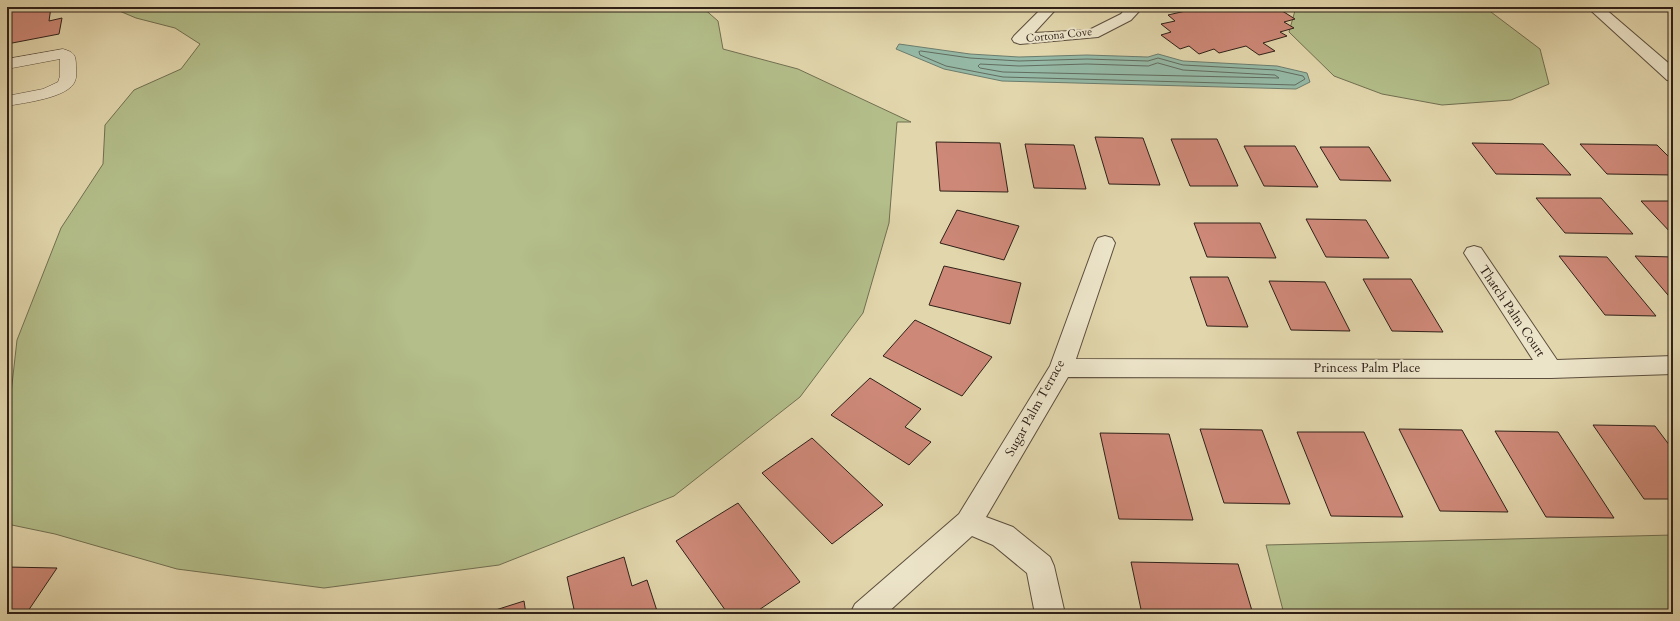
<svg xmlns="http://www.w3.org/2000/svg" width="1680" height="621" font-family="Cardo,serif">
<style>
.green{fill:#b3be8a;stroke:#716f51}
.water{fill:#95b9a6;stroke:#6c7c6d}
.lines{fill:none;stroke-linecap:round;stroke-linejoin:round}
.shore{stroke:#626c5f;stroke-width:1}
.building{fill:#cd8877;stroke:#2f2018}
.lane-casing{stroke:#5c4e3d;stroke-width:1}
.street-casing{stroke:#5c4e3d;stroke-width:2}
.lane{fill:#ece4c9;fill-rule:evenodd}
.street{fill:#ece4c9;fill-rule:evenodd}
.labels{text-anchor:middle;dominant-baseline:central;stroke-width:4;stroke-linejoin:round;paint-order:stroke}
.far-street-label{font-size:11px;fill:#2f2018;stroke:#ece4c9}
.street-label{font-size:13px;fill:#2f2018;stroke:#ece4c9}
</style>
<rect width="100%" height="100%" fill="#e2d6ac"/>
<filter id="stains"><feTurbulence type="fractalNoise" baseFrequency=".005" numOctaves="4"/><feColorMatrix values="0 0 0 0 .2 0 0 0 0 .09 0 0 0 0 .02 0 0 0 .5 -.17"/></filter>
<radialGradient id="worn" r=".72"><stop offset=".6" stop-color="#630" stop-opacity="0"/><stop offset="1" stop-color="#630" stop-opacity=".3"/></radialGradient>
<path class="green" d="M 110,7 L 702,7 L 718,21 L 723,49 L 798,69 L 911,122 L 897,122 L 889,223 L 863,313 L 800,397 L 674,496 L 499,565 L 324,588 L 177,569 L 55,534 L 7,524 L 7,429 L 17,340 L 61,228 L 103,164 L 105,125 L 134,90 L 181,69 L 200,44 L 175,28 L 136,18 Z
M 1296,7 L 1481,7 L 1487,9 L 1540,49 L 1549,84 L 1511,100 L 1442,105 L 1382,94 L 1334,76 L 1289,32 Z
M 1673,535 L 1673,614 L 1284,614 L 1266,545 Z"/>
<path class="water" d="M 899,44 L 970,54 L 1019,57 L 1087,55 L 1148,57 L 1158,54 L 1183,61 L 1277,66 L 1307,73 L 1310,82 L 1296,89 L 1002,81 L 944,69 L 896,49 Z"/>
<g class="lines">
<path class="shore" d="M 921,51 L 970,58 L 1019,61 L 1087,59 L 1148,61 L 1158,58 L 1183,65 L 1276,70 L 1303,76 L 1305,79 L 1295,85 L 1003,77 L 946,66 L 920,55 L 919,52 Z
M 1158,63 L 1183,70 L 1275,75 L 1279,78 L 1003,72 L 980,68 L 978,66 L 980,64 L 1019,66 L 1087,64 L 1148,66 Z"/>
</g>
<path class="building" d="M 7,7 L 51,7 L 49,21 L 62,18 L 59,34 L 7,44 Z
M 1186,7 L 1209,7 L 1214,10 L 1226,7 L 1265,7 L 1267,8 L 1276,7 L 1295,19 L 1284,22 L 1294,28 L 1280,32 L 1287,36 L 1263,43 L 1275,51 L 1259,55 L 1246,46 L 1219,53 L 1214,49 L 1199,54 L 1189,46 L 1180,49 L 1161,35 L 1171,32 L 1161,24 L 1175,21 L 1168,15 L 1190,10 Z
M 1095,137 L 1143,138 L 1160,185 L 1109,184 Z
M 1171,139 L 1217,139 L 1238,186 L 1190,186 Z
M 936,142 L 1000,143 L 1008,192 L 940,191 Z
M 1472,143 L 1543,144 L 1571,175 L 1496,174 Z
M 1025,144 L 1074,145 L 1086,189 L 1034,188 Z
M 1580,144 L 1657,145 L 1673,161 L 1673,175 L 1607,174 Z
M 1244,146 L 1295,146 L 1318,187 L 1264,186 Z
M 1320,147 L 1369,147 L 1391,181 L 1340,180 Z
M 1536,198 L 1601,198 L 1633,234 L 1565,233 Z
M 1641,201 L 1673,201 L 1673,234 L 1672,234 Z
M 957,210 L 1019,226 L 1004,260 L 940,243 Z
M 1306,219 L 1366,220 L 1389,258 L 1326,257 Z
M 1194,223 L 1260,223 L 1276,258 L 1207,257 Z
M 1559,256 L 1607,257 L 1656,316 L 1605,315 Z
M 1635,256 L 1673,257 L 1673,301 Z
M 944,266 L 1021,283 L 1010,324 L 929,305 Z
M 1190,277 L 1228,277 L 1248,327 L 1207,326 Z
M 1363,279 L 1411,279 L 1443,332 L 1392,331 Z
M 1269,281 L 1325,282 L 1350,331 L 1291,330 Z
M 915,320 L 992,357 L 962,396 L 883,356 Z
M 870,378 L 921,409 L 905,427 L 931,442 L 909,465 L 831,415 Z
M 1593,425 L 1655,426 L 1673,450 L 1673,499 L 1644,499 Z
M 1200,429 L 1262,430 L 1290,504 L 1224,503 Z
M 1399,429 L 1462,430 L 1508,512 L 1440,511 Z
M 1495,431 L 1558,432 L 1614,518 L 1546,517 Z
M 1297,432 L 1364,432 L 1403,517 L 1331,516 Z
M 1100,433 L 1169,434 L 1193,520 L 1119,519 Z
M 812,438 L 883,505 L 832,544 L 762,473 Z
M 738,503 L 800,582 L 753,614 L 728,614 L 676,541 Z
M 624,557 L 632,586 L 647,580 L 658,614 L 575,614 L 567,577 Z
M 1131,562 L 1238,564 L 1253,614 L 1142,614 Z
M 7,567 L 57,568 L 26,614 L 7,614 Z
M 524,601 L 526,614 L 483,614 Z"/>
<g class="lines">
<g class="lane-casing">
<path id="lane" d="M 63,49 C 74,52 76,55 76,66 C 76,71 77,77 75,81 C 69,98 23,103 7,106 L 7,96 L 43,89 L 58,82 L 60,76 L 60,59 L 7,69 L 7,59 Z"/>
</g>
<g class="street-casing">
<path id="street" d="M 1043,7 L 1058,7 L 1034,33 L 1089,30 L 1121,14 L 1127,7 L 1143,7 L 1131,20 L 1098,37 L 1020,44 L 1014,42 L 1012,39 L 1014,36 Z
M 1587,7 L 1603,7 L 1673,67 L 1673,81 L 1667,80 Z
M 1665,7 L 1673,7 L 1673,12 L 1668,11 Z
M 1105,236 L 1112,238 L 1115,243 L 1076,359 L 1533,360 L 1464,253 L 1467,248 L 1474,246 L 1481,248 L 1557,360 L 1673,356 L 1673,374 L 1551,378 L 1068,377 L 986,517 L 1013,527 L 1050,557 L 1054,566 L 1065,614 L 1035,614 L 1027,573 L 993,545 L 972,536 L 886,614 L 850,614 L 855,604 L 959,514 L 1050,366 L 1095,243 L 1098,238 Z"/>
</g>
<use href="#lane" class="lane"/>
<use href="#street" class="street"/>
</g>
<g class="labels">
<g class="far-street-label">
<text transform="translate(1059 35) rotate(-6)">Cortona Cove</text>
</g>
<g class="street-label">
<text transform="translate(1512 311) rotate(56)">Thatch Palm Court</text>
<text x="1367" y="368">Princess Palm Place</text>
<text transform="translate(1035 408) rotate(-61)">Sugar Palm Terrace</text>
</g>
</g>
<rect width="1680" height="621" fill="none" stroke="#e2d6ac" stroke-width="24"/>
<rect x="8" y="8" width="1664" height="605" fill="none" stroke="#2f2018" stroke-width="2"/>
<rect x="12" y="12" width="1656" height="597" fill="none" stroke="#2f2018"/>
<rect width="100%" height="100%" filter="url(#stains)"/>
<rect width="100%" height="100%" fill="url(#worn)"/>
</svg>
